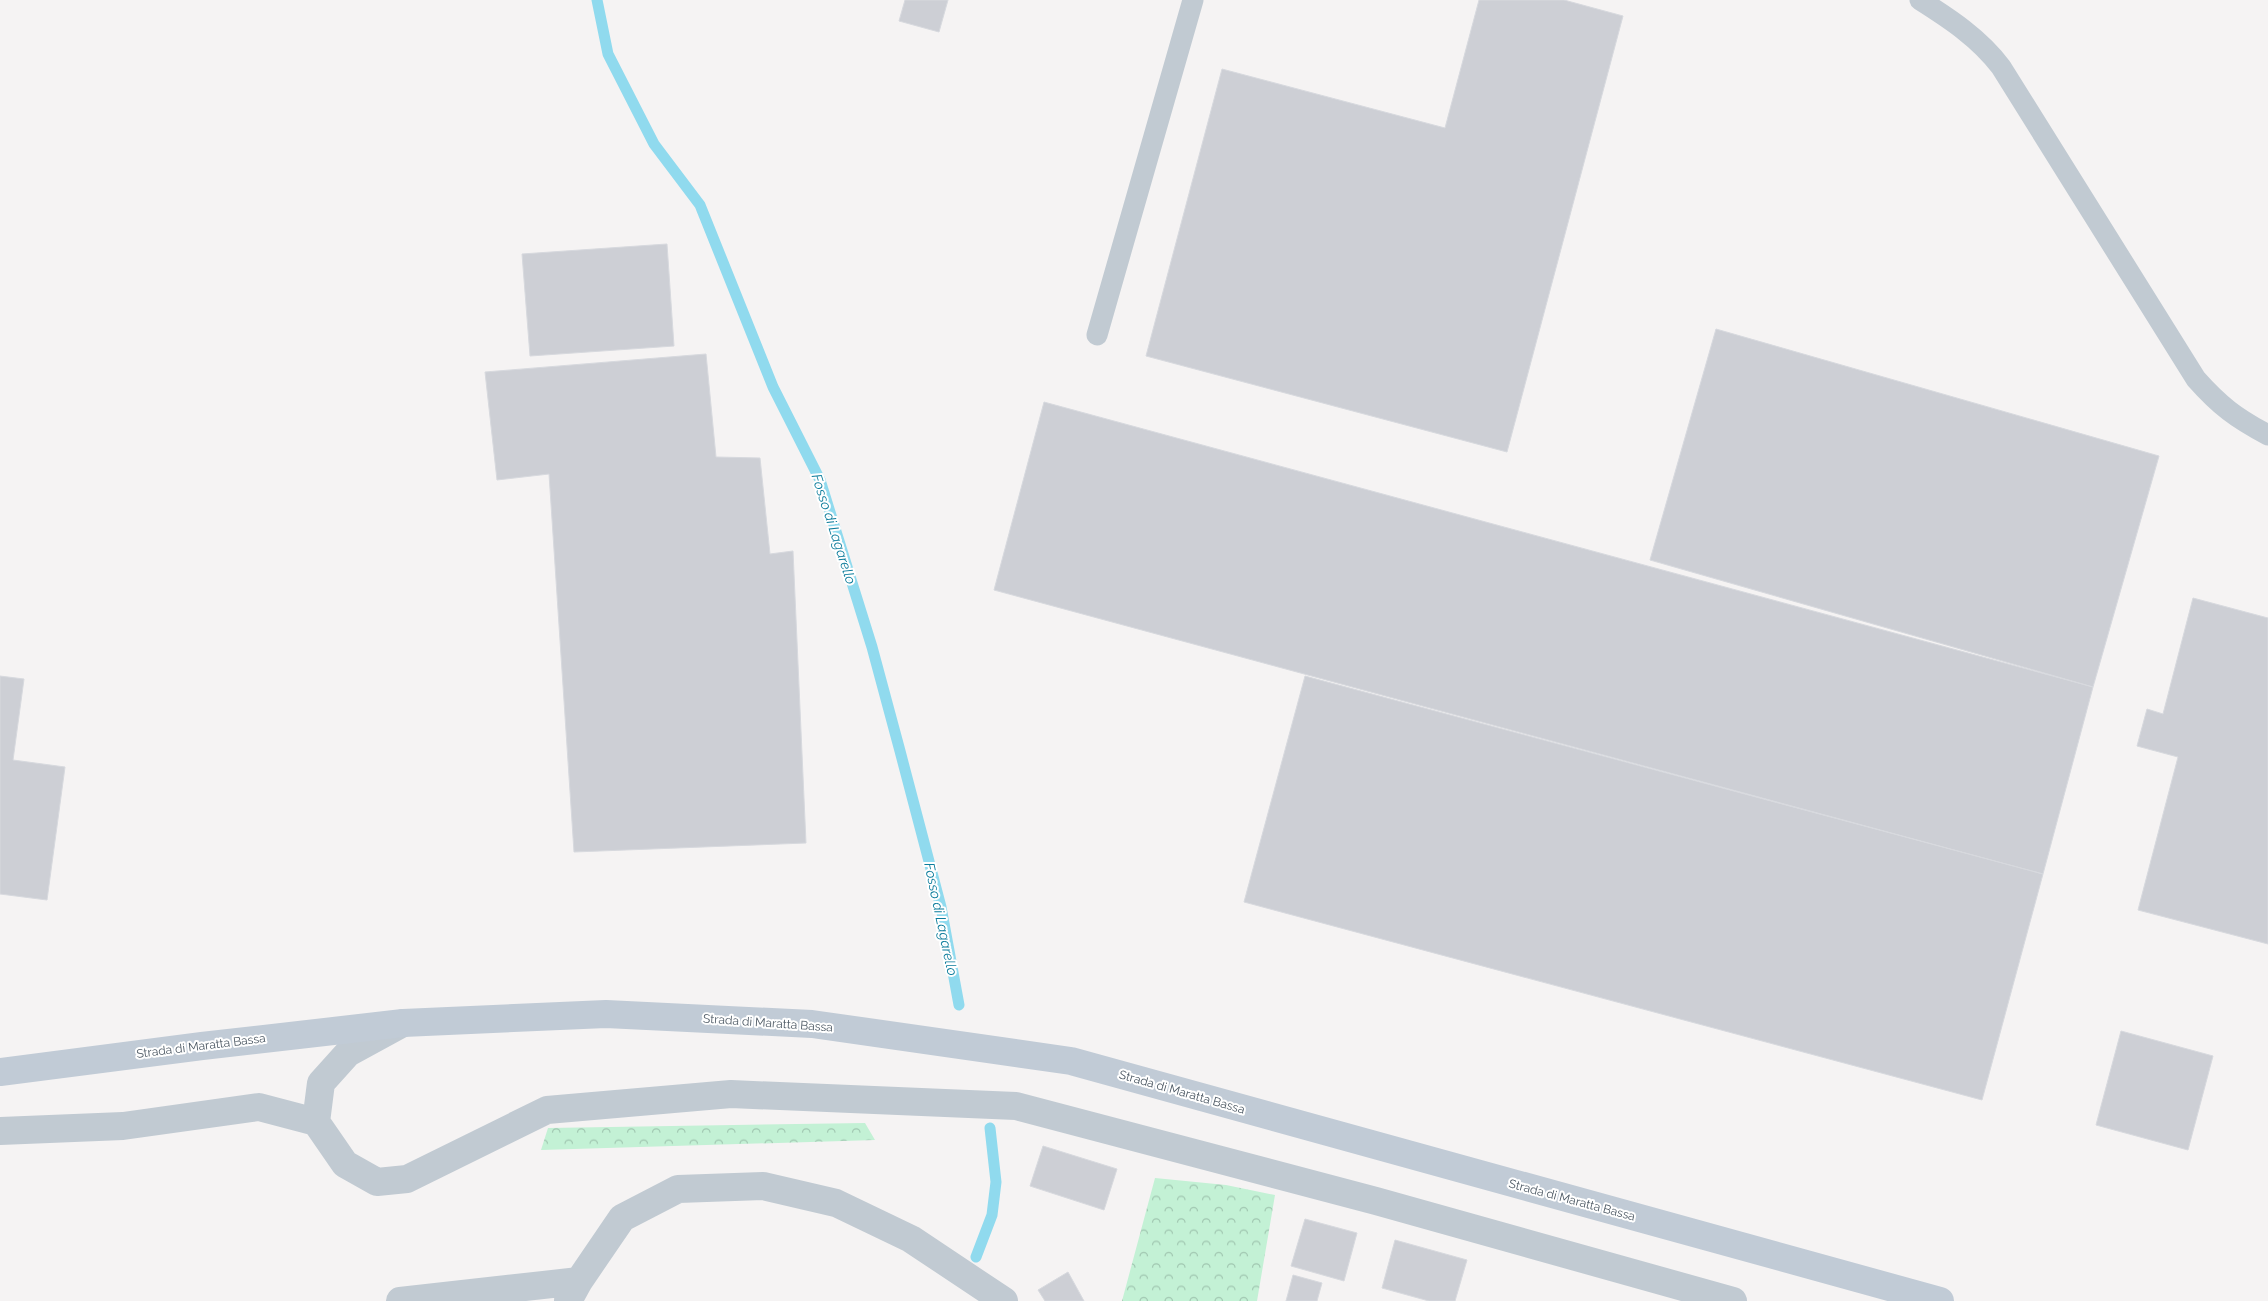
<svg xmlns="http://www.w3.org/2000/svg" width="2268" height="1301" font-family="Raleway,sans-serif">
<style>
.forest{fill:url(#forest-crowns)}
.lines{fill:none;stroke-linecap:round;stroke-linejoin:round}
.stream{stroke:#90daee;stroke-width:11}
.building{fill:#cdcfd5;stroke:#d7d9de}
.service{stroke:#c1cad2;stroke-width:21}
.minor{stroke:#c1cad2;stroke-width:28}
.secondary{stroke:#c1cbd6;stroke-width:28}
.labels{text-anchor:middle;dominant-baseline:central;stroke-width:4;stroke-linejoin:round;paint-order:stroke}
.street-label{font-size:12px;fill:#4a5661;stroke:#fff}
.water-label{font-size:14px;font-style:italic;fill:#0c7c9b;stroke:#fff}
</style>
<defs>
<pattern id="forest-crowns" width="20" height="18" patternUnits="userSpaceOnUse" patternTransform="scale(1.25)"><rect width="20" height="18" fill="#c3f1d5"/><path d="M2 6a3 3 0 1 1 6 0M12 15a3 3 0 1 1 6 0" fill="none" stroke="#a0c6b0"/></pattern>
</defs>
<rect width="100%" height="100%" fill="#f5f3f3"/>
<path class="forest" d="M 865,1123 L 875,1140 L 541,1150 L 548,1128 Z
M 1155,1178 L 1226,1185 L 1275,1195 L 1257,1301 L 1122,1301 Z"/>
<g class="lines">
<path class="stream" d="M 597,0 L 608,54 L 654,144 L 700,205 L 773,387 L 820,480 L 872,647 L 900,751 L 941,907 L 959,1005
M 976,1257 L 992,1215 L 996,1182 L 990,1128"/>
</g>
<path class="building" d="M 905,0 L 948,0 L 939,32 L 899,21 Z
M 1479,0 L 1564,0 L 1623,16 L 1507,452 L 1146,356 L 1222,69 L 1445,128 Z
M 667,244 L 674,346 L 530,356 L 522,254 Z
M 1716,329 L 2159,456 L 2093,687 L 1650,560 Z
M 706,354 L 716,457 L 760,458 L 770,554 L 793,551 L 806,843 L 574,852 L 549,474 L 497,480 L 485,372 Z
M 1044,402 L 2093,687 L 2043,874 L 994,590 Z
M 2193,598 L 2268,618 L 2268,944 L 2138,910 L 2178,757 L 2137,746 L 2147,709 L 2163,714 Z
M 0,676 L 24,679 L 13,760 L 65,767 L 47,900 L 0,894 Z
M 1305,676 L 2043,874 L 1982,1100 L 1244,902 Z
M 2121,1031 L 2213,1056 L 2188,1150 L 2096,1125 Z
M 1043,1146 L 1117,1169 L 1104,1210 L 1030,1186 Z
M 1305,1219 L 1357,1233 L 1344,1281 L 1291,1266 Z
M 1395,1240 L 1467,1260 L 1455,1301 L 1429,1301 L 1382,1288 Z
M 1068,1272 L 1084,1301 L 1045,1301 L 1038,1290 Z
M 1293,1275 L 1322,1283 L 1317,1301 L 1286,1301 Z"/>
<g class="lines">
<path class="service" d="M 1920,0 C 1950,19 1979,38 2001,67 L 2196,379 C 2220,406 2236,418 2268,435
M 1097,335 L 1193,0"/>
<path class="minor" d="M 316,1122 L 321,1083 L 348,1053 L 403,1023
M 0,1131 L 123,1126 L 259,1107 L 316,1122 L 345,1164 L 377,1182 L 407,1179 L 547,1110 L 731,1094 L 1016,1106 L 1376,1201 L 1733,1301
M 579,1281 L 622,1218 L 678,1189 L 763,1186 L 836,1203 L 911,1239 L 1004,1301
M 400,1301 L 579,1281 L 568,1301"/>
<path class="secondary" d="M 0,1072 L 202,1046 L 403,1023 L 606,1014 L 812,1024 L 1071,1061 L 1940,1301"/>
</g>
<g class="labels">
<g class="street-label">
<text transform="translate(768 1023) rotate(4)">Strada di Maratta Bassa</text>
<text transform="translate(201 1046) rotate(-7)">Strada di Maratta Bassa</text>
<text transform="translate(1182 1092) rotate(16)">Strada di Maratta Bassa</text>
<text transform="translate(1572 1200) rotate(15)">Strada di Maratta Bassa</text>
</g>
<g class="water-label">
<text transform="translate(834 529) rotate(72)">Fosso di Lagarello</text>
<text transform="translate(941 919) rotate(78)">Fosso di Lagarello</text>
</g>
</g>
</svg>
